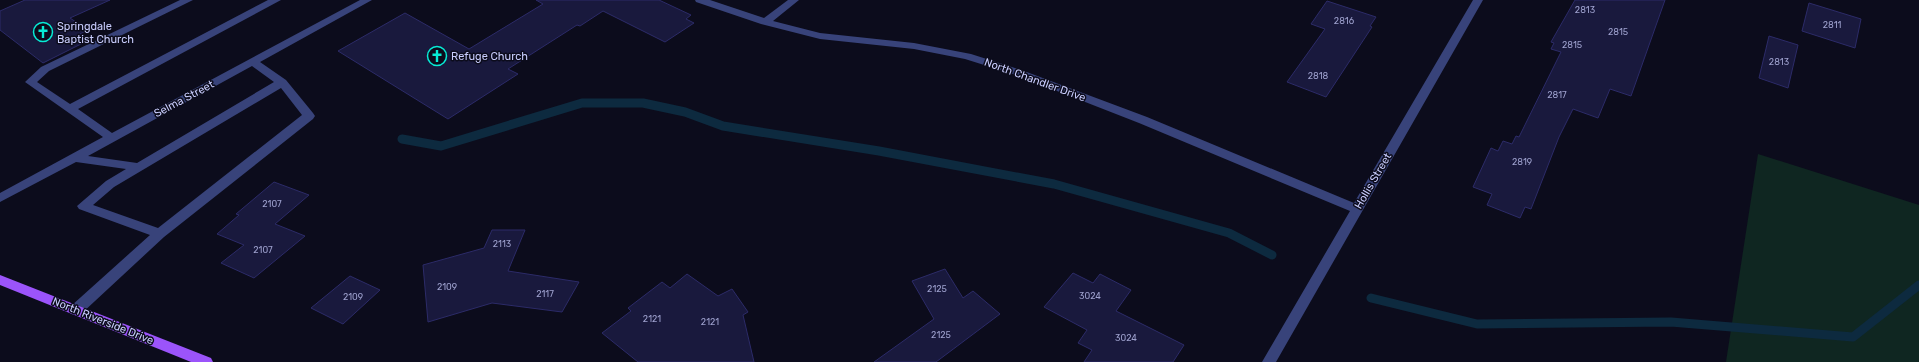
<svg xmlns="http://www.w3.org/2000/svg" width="1919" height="362" font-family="Rubik,sans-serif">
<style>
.green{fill:#0f2621}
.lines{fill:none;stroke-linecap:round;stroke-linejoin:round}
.stream{stroke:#0d2a3f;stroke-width:9}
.building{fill:#19193d;stroke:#2c2b68}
.minor{fill:#38437a;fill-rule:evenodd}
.major{fill:#9b54fa;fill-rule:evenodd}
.labels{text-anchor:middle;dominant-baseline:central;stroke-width:3;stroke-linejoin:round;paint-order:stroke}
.number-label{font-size:9px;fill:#9da0cd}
.poi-label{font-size:11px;fill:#c9cdfd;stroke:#0c0c1c;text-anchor:start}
.street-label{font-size:11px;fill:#c9cdfd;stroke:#0c0c1c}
</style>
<rect width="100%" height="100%" fill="#0c0c1c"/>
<path class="green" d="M 1758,154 L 1919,205 L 1919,362 L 1726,362 Z"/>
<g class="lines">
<path class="stream" d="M 402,139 L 441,146 L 582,103 L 643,103 L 685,112 L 723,126 L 879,151 L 1054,184 L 1229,233 L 1272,255
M 1371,298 L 1477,324 L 1671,322 L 1853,337 L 1919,285"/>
</g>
<path class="building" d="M 25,0 L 110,0 L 70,18 L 88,30 L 80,34 L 89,40 L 43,63 L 0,30 L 0,11 Z
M 536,0 L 659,0 L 691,15 L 686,19 L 694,23 L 665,42 L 603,11 L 580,26 L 577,25 L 508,69 L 518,74 L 448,119 L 338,51 L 405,13 L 469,49 L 543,4 Z
M 1575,0 L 1665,0 L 1631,96 L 1610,89 L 1598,118 L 1573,109 L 1559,137 L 1531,209 L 1525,207 L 1520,218 L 1487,205 L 1492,194 L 1473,187 L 1491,148 L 1498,151 L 1503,141 L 1512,144 L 1516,136 L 1519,137 L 1561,52 L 1551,49 L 1554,43 L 1551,42 Z
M 1327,1 L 1376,17 L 1370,26 L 1372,27 L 1326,97 L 1287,82 L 1325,29 L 1311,24 Z
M 1809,3 L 1861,19 L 1855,48 L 1802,31 Z
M 1769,36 L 1798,45 L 1788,88 L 1759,78 Z
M 274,182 L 309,195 L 275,224 L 305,236 L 254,278 L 221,263 L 244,245 L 217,234 L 239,215 L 236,214 Z
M 492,230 L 525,230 L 508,271 L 579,282 L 562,312 L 492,303 L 428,322 L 423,265 L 484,248 Z
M 945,269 L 963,298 L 973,291 L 1000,314 L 936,362 L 874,362 L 934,319 L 912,281 Z
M 1073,273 L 1093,283 L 1100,274 L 1131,290 L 1116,311 L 1184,345 L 1173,362 L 1084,362 L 1092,350 L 1078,343 L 1087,330 L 1044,307 Z
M 687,274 L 718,296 L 732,289 L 748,312 L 743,315 L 754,362 L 638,362 L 602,333 L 631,311 L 628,308 L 662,282 L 670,288 Z
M 350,276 L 380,290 L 343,324 L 311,308 Z"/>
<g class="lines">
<path class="minor" d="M 180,0 L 193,0 L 49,71 L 37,82 L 70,104 L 268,0 L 281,0 L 78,109 L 112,133 L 360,0 L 372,0 L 260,62 L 286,80 L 313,113 L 315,116 L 313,119 L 164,237 L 81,314 L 76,315 L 71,314 L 69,310 L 71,306 L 150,235 L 79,209 L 77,206 L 106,181 L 126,169 L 76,162 L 0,202 L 0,193 L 103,137 L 25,82 L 41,67 ZM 252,66 L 274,82 L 137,163 L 88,156 ZM 281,88 L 302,115 L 158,228 L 93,205 L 114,187 Z
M 695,0 L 710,0 L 764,18 L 788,0 L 799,0 L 773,21 L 820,33 L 914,43 L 971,54 L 1024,71 L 1147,117 L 1354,203 L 1473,0 L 1483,0 L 1276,362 L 1262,362 L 1350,211 L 1139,123 L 1016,75 L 965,59 L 914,49 L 820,39 L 761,24 L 696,2 Z"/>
<path class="major" d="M 0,275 L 211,358 L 213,362 L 191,362 L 0,285 Z"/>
</g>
<defs>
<g id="church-ring" transform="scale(1)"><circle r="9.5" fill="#0c0c1c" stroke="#07ebd5" stroke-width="1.5"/><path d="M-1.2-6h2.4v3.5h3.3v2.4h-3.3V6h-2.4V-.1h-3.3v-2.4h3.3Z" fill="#07ebd5"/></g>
</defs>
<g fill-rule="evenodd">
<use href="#church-ring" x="43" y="32"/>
<use href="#church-ring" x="437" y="56"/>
</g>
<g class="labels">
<g class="number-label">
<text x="1585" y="10">2813</text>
<text x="1344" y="21">2816</text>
<text x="1832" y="25">2811</text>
<text x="1618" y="32">2815</text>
<text x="1572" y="45">2815</text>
<text x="1779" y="62">2813</text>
<text x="1318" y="76">2818</text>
<text x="1557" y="95">2817</text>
<text x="1522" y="162">2819</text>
<text x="272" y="204">2107</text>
<text x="502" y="244">2113</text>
<text x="263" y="250">2107</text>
<text x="447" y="287">2109</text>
<text x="937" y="289">2125</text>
<text x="545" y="294">2117</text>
<text x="1090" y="296">3024</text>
<text x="353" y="297">2109</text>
<text x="652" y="319">2121</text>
<text x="710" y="322">2121</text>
<text x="941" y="335">2125</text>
<text x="1126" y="338">3024</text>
</g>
<g class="poi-label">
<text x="57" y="26">Springdale<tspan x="57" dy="13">Baptist Church</tspan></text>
<text x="451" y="56">Refuge Church</text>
</g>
<g class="street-label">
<text transform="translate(1035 80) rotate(20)">North Chandler Drive</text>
<text transform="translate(184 99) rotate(-28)">Selma Street</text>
<text transform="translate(1373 181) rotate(-60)">Hollis Street</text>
<text transform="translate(103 321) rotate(22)">North Riverside Drive</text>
</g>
</g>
</svg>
